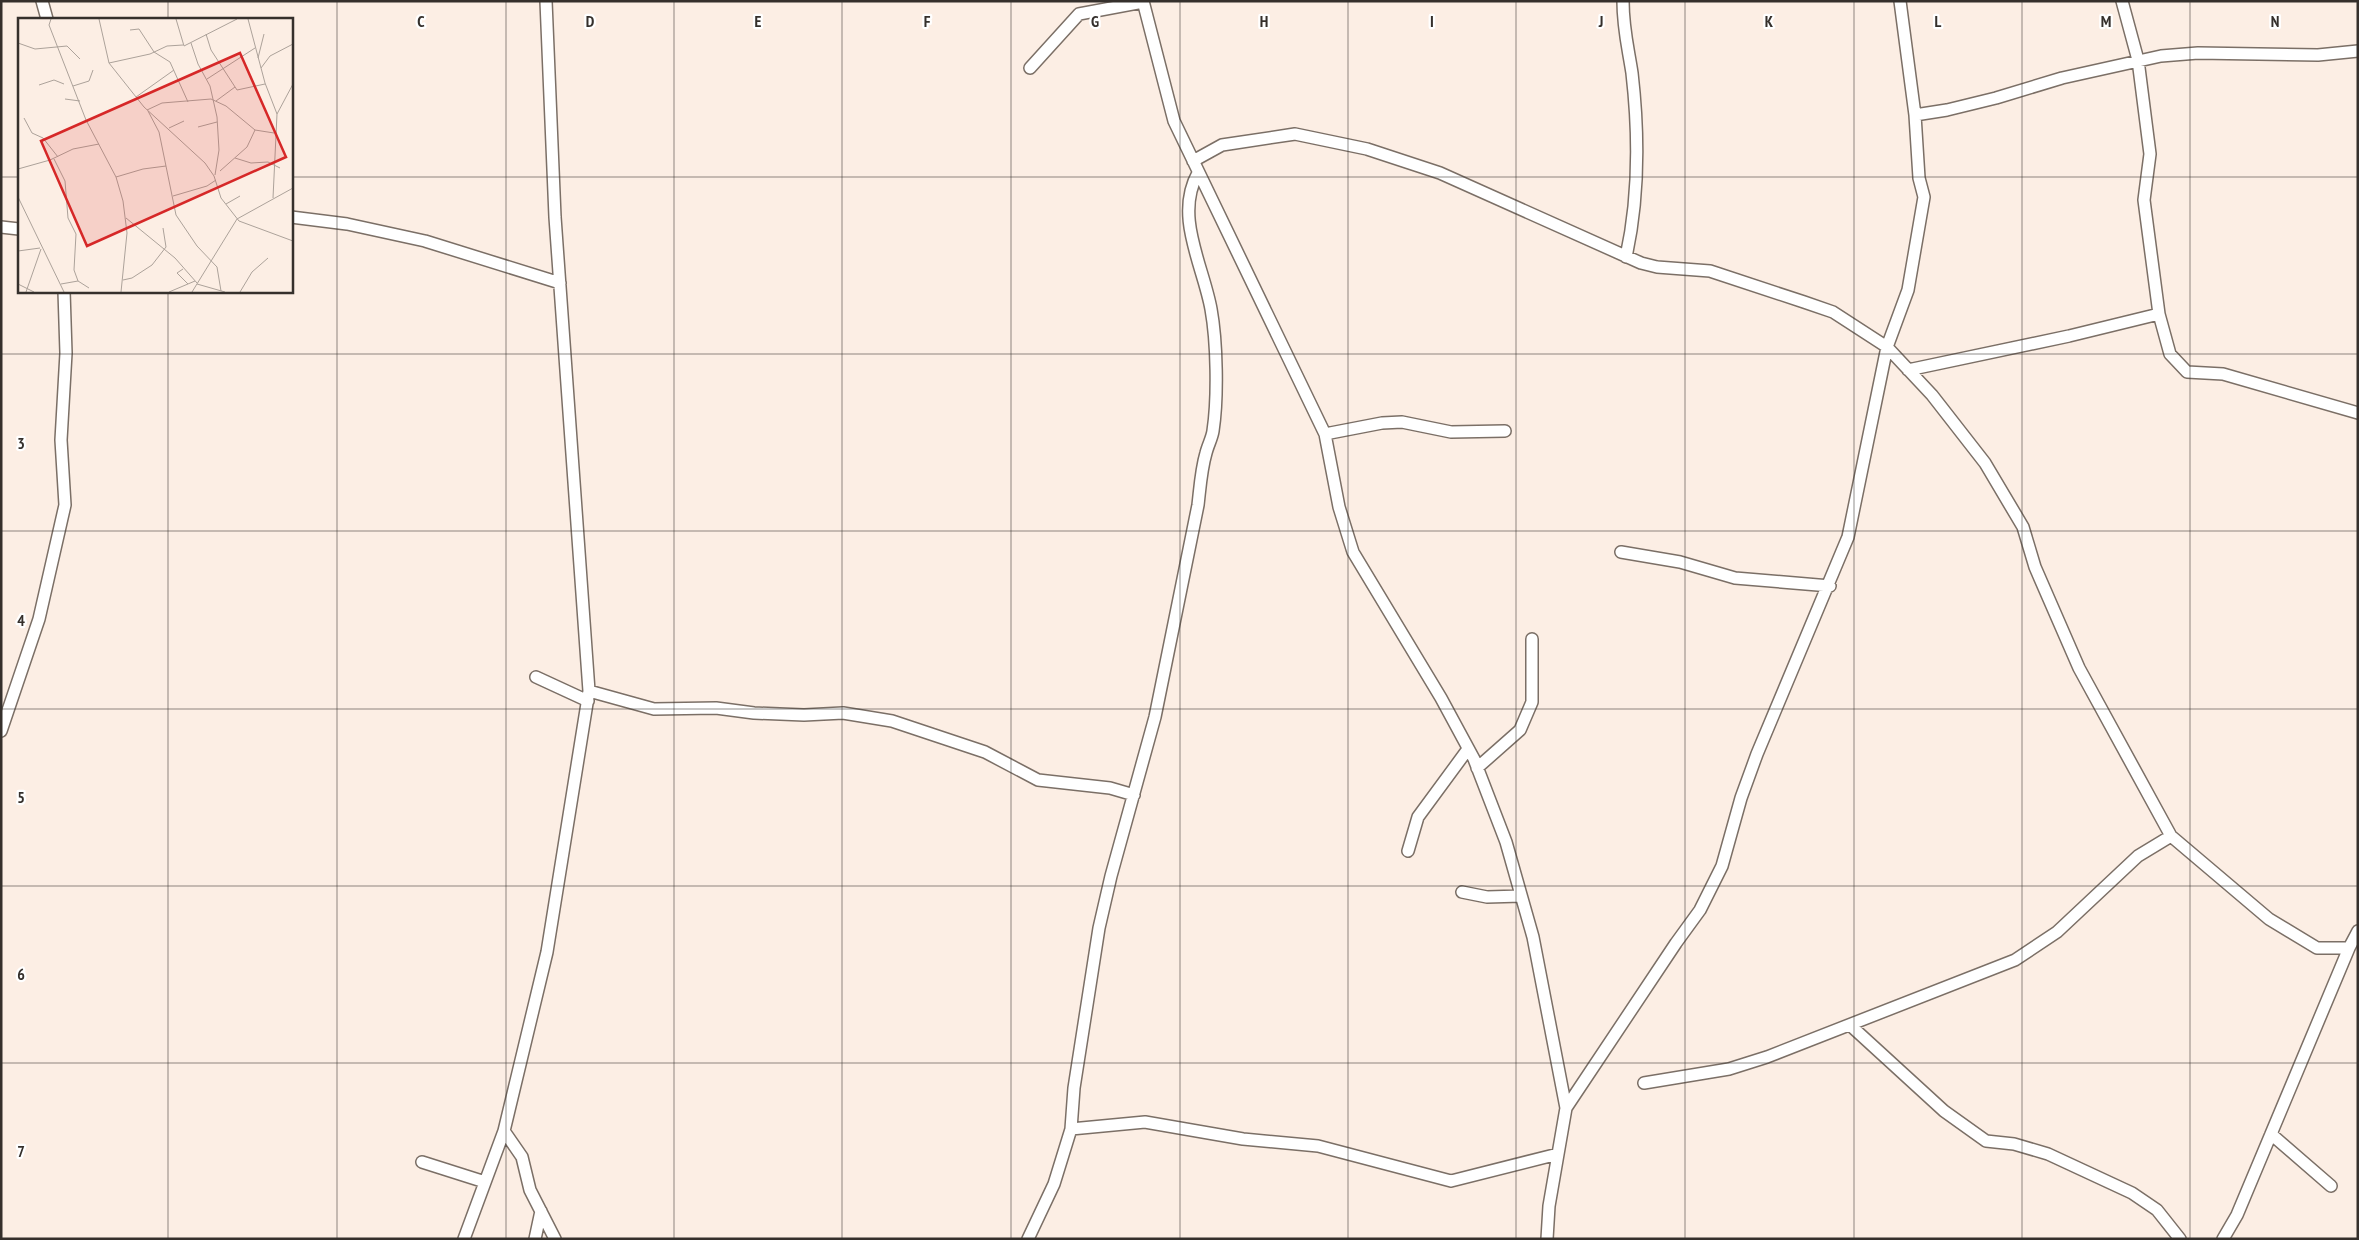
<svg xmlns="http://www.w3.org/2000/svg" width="2359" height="1240" font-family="'PT Sans Narrow',sans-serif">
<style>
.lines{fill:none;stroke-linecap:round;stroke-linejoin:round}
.minor-casing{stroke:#7b6f66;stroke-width:14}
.minor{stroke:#fff;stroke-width:11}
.grid{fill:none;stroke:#35302c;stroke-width:1;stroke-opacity:0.55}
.inset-road{fill:none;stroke:#aca29a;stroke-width:1}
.view{fill:#d62828;fill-opacity:0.15;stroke:#d62828;stroke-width:2.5}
.inset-edge{fill:none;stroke:#35302c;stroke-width:2.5}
.grid-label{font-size:16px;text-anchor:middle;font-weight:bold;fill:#35302c;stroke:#fff;stroke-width:4.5;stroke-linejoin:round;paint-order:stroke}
</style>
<rect width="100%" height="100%" fill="#fceee4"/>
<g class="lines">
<g class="minor-casing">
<path id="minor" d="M 42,1 L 47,19
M 1143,1 L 1174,121 L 1325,434 L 1339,507 L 1353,552 L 1441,698 L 1474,759 L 1506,842 L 1533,937 L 1566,1108 L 1549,1206 L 1547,1239
M 1623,1 C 1623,29 1628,47 1632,73 C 1639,134 1639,198 1626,257
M 2122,1 L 2138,60 L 2150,154 L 2144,200 L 2159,314 L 2170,354 L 2187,372 L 2223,374 L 2358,413
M 1030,68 L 1079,14 L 1143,2
M 1915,115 L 1947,110 L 1996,98 L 2062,78 L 2161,56 L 2198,53 L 2318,55 L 2358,51
M 1193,161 L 1222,145 L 1295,134 L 1367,149 L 1440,173 L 1641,263 L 1657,267 L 1710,271 L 1804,302 L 1833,312 L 1887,347 L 1932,395 L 1985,463 L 2023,527 L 2035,567 L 2079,668 L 2171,836 L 2269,919 L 2317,948 L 2349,948
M 291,217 L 347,224 L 425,241 L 560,283
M 1,227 L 19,229
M 1908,370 L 2069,336 L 2159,314
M 1325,434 L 1382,423 L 1402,422 L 1451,432 L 1505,431
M 1621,552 L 1680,562 L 1735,578 L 1830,586
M 536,677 L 588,701
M 589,691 L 654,709 L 716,708 L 754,713 L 804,715 L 843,713 L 892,721 L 985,752 L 1038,780 L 1110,788 L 1134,795
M 1,731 L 39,619 L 65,505 L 61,440 L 66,353 L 64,291
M 1477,768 L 1520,730 L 1532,702 L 1532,639
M 1408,851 L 1418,817 L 1468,749
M 1462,892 L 1487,897 L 1521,896
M 1850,1025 L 1944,1111 L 1986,1141 L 2014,1144 L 2048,1154 L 2132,1193 L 2157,1210 L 2180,1239
M 1644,1083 L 1729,1069 L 1767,1057 L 2015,960 L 2057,932 L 2138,856 L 2171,836
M 1566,1108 L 1676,943 L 1700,910 L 1722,866 L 1741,798 L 1757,754 L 1848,537 L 1887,347 L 1908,290 L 1924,197 L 1919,178 L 1915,115 L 1900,1
M 1071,1129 L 1145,1122 L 1243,1139 L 1318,1146 L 1451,1181 L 1558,1154
M 504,1131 L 522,1157 L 530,1190 L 555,1239
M 2271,1134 L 2331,1186
M 422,1162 L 485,1182
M 464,1239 L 504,1131 L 547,952 L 589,691 L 555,217 L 546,1
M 535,1239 L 541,1211
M 1028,1239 L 1054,1184 L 1071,1129 L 1074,1088 L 1099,928 L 1111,876 L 1155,717 L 1198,505 C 1200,488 1201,470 1206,453 C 1208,445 1212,438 1213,431 C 1218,398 1217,342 1211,309 C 1203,265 1174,216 1198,173
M 2223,1239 L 2237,1215 L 2349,948 L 2358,931"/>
</g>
<use href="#minor" class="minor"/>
</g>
<path class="grid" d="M 168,1 L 168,19M 337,1 L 337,1239M 506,1 L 506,1239M 674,1 L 674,1239M 842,1 L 842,1239M 1011,1 L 1011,1239M 1180,1 L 1180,1239M 1348,1 L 1348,1239M 1516,1 L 1516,1239M 1685,1 L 1685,1239M 1854,1 L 1854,1239M 2022,1 L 2022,1239M 2190,1 L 2190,1239M 1,177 L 19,177M 291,177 L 2358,177M 168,291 L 168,1239M 1,354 L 2358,354M 1,531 L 2358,531M 1,709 L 2358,709M 1,886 L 2358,886M 1,1063 L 2358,1063"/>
<g transform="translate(18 18)">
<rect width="275" height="275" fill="#fceee4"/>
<path class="inset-road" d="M 33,1 L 31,7 L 68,102 L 98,159 L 105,183 L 109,215 L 103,274M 81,1 L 91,45 L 126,89 L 187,145 L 196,158 L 203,180 L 221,203 L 275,223M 158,1 L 166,28 L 219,1M 230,1 L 247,65 L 259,96M 112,12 L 121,11 L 136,34 L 152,44 L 170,84M 188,16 L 193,32 L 219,72 L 247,66M 0,25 L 17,31 L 49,28 L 62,41M 173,25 L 180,46 L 192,68 L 199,99 L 201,132 L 197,157M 240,40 L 246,16M 91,45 L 132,36 L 149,28 L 165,27M 243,50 L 252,38 L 275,26M 189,61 L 237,30M 21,67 L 36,62 L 46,66M 55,68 L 71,63 L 75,52M 118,79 L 156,52M 47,81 L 62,83M 198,83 L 217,69M 129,92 L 144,85 L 193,81 L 208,88 L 237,112 L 256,115M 130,93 L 141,114 L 158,197 L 179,228 L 199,249 L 203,273M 6,100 L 14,115 L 25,120 L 40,139M 180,109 L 199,104M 151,110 L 166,103M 217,140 L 233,145 L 250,144 L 262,150M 36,141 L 47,163 L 50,200 L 58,216 L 56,252 L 60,263 L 71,270M 0,151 L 32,142 L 55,131 L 81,126M 202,153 L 229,129 L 237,112M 98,159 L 125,151 L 148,148M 155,178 L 189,168 L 198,162M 0,179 L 46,274M 255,180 L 259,96 L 275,66M 208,186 L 222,178M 108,200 L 157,240 L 179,265M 0,233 L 22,230M 165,251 L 159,255 L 170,266M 105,262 L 114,260 L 134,247 L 148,229 L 145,210M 0,266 L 16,274M 43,266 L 60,263M 179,266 L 207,274M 8,274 L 23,231M 151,274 L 177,263M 174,274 L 219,201 L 275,170M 222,274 L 234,254 L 250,240"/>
<path class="view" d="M 222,35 L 268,139 L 69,228 L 23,123 Z"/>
<rect width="275" height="275" class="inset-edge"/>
</g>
<g class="grid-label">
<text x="421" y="27">C</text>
<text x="590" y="27">D</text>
<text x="758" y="27">E</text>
<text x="927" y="27">F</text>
<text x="1095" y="27">G</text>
<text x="1264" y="27">H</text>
<text x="1432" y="27">I</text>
<text x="1601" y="27">J</text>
<text x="1769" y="27">K</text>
<text x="1938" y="27">L</text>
<text x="2106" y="27">M</text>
<text x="2275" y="27">N</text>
<text x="21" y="449">3</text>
<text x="21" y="626">4</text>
<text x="21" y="803">5</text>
<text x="21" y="980">6</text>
<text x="21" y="1157">7</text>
</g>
<rect width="2359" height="1240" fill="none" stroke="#35302c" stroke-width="5"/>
</svg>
